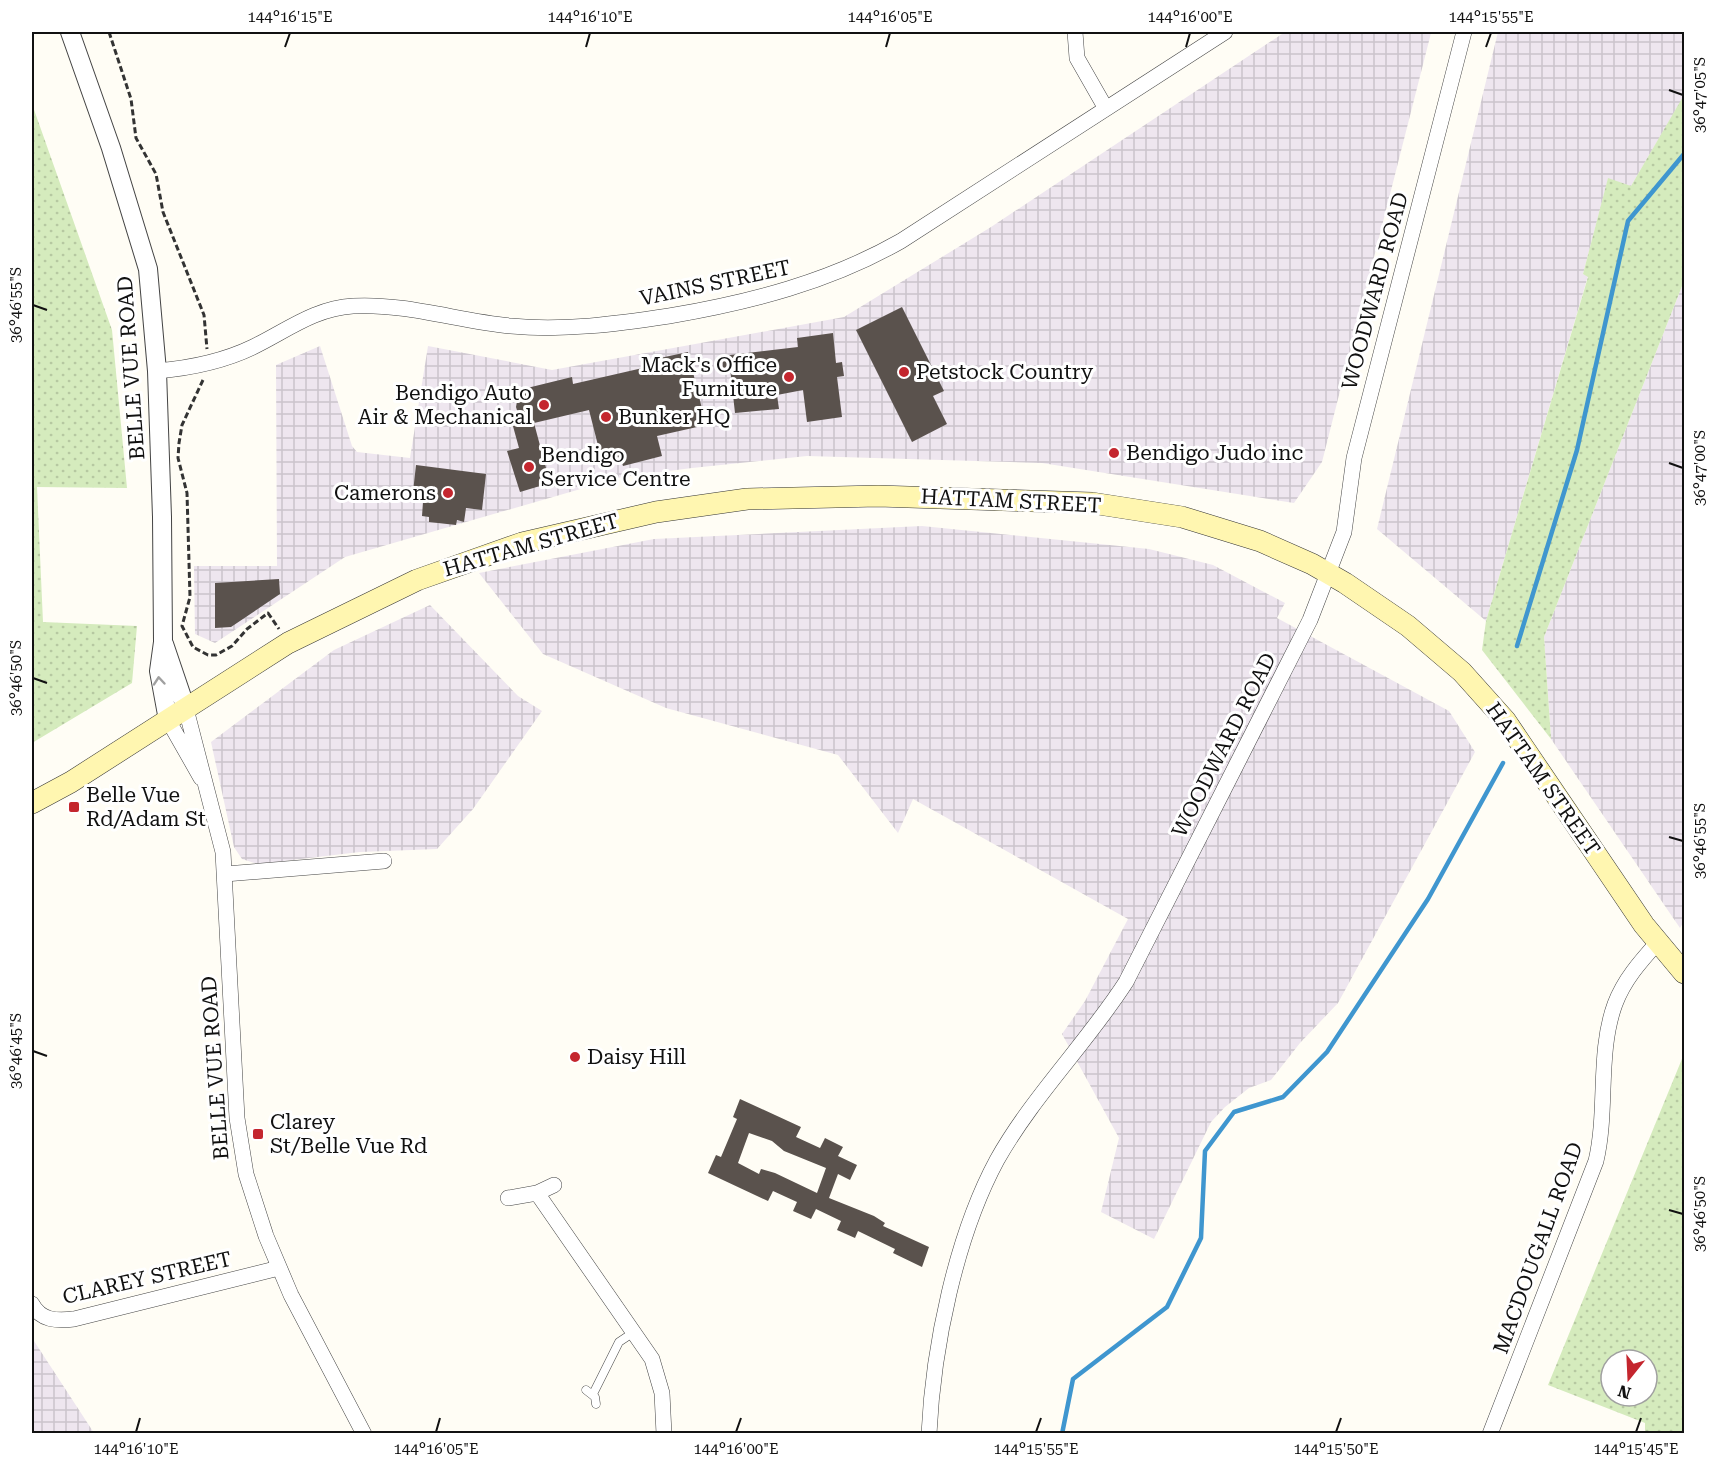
<svg xmlns="http://www.w3.org/2000/svg" width="1716" height="1465" font-family="'Roboto Serif',serif">
<style>
.industrial{fill:url(#industrial-grid)}
.grass{fill:url(#grass-dots);fill-rule:evenodd}
.lines{fill:none;stroke-linecap:round;stroke-linejoin:round}
.stream{stroke:#3f96cf;stroke-width:4.5}
.building{fill:#5a524d;fill-rule:evenodd}
.service-casing{stroke:#444;stroke-width:9}
.minor-casing{stroke:#444;stroke-width:16}
.tertiary-casing{stroke:#444;stroke-width:20}
.secondary-casing{stroke:#333;stroke-width:22}
.path{stroke:#333;stroke-width:3;stroke-dasharray:6 3;stroke-linecap:butt}
.service{stroke:#fff;stroke-width:8}
.minor{stroke:#fff;stroke-width:15}
.tertiary{stroke:#fff;stroke-width:18}
.secondary{stroke:#fff6b0;stroke-width:21}
.oneway{stroke:#a0a0a0}
.ticks{fill:none;stroke:#111;stroke-width:2}
.poi-dot{fill:#c4262e;stroke:#fff;stroke-width:2}
.labels{text-anchor:middle;dominant-baseline:central;stroke-width:6;stroke-linejoin:round;paint-order:stroke}
.street-label{font-size:21px;fill:#111;stroke:#fff}
.poi-label{font-size:21px;fill:#111;stroke:#fff;text-anchor:start}
.neatline{fill:none;stroke:#111;stroke-width:2}
.ticks-label{font-size:15px;text-anchor:middle;fill:#111}
</style>
<defs>
<pattern id="industrial-grid" width="8" height="8" patternUnits="userSpaceOnUse" patternTransform="scale(1.5)"><rect width="8" height="8" fill="#eee6ef"/><path d="M0 4h8M4 0v8" fill="none" stroke="#cbc4cc"/></pattern>
<pattern id="grass-dots" width="8" height="8" patternUnits="userSpaceOnUse" patternTransform="scale(1.5)"><rect width="8" height="8" fill="#d5ebbd"/><path d="M2 2h.1M6 6h.1" fill="none" stroke="#b6c8a1" stroke-width="1.8" stroke-linecap="round"/></pattern>
</defs>
<rect width="100%" height="100%" fill="#fffdf5"/>
<path class="industrial" d="M 1285,32 L 1431,33 L 1322,462 L 1294,503 L 1042,463 L 807,456 L 692,468 L 622,477 L 345,557 L 215,643 L 195,634 L 194,566 L 277,566 L 276,365 L 320,346 L 352,446 L 357,452 L 410,458 L 428,346 L 552,370 L 844,317 L 991,227 Z
M 1498,32 L 1684,32 L 1684,96 L 1631,186 L 1608,179 L 1583,274 L 1588,276 L 1486,621 L 1377,529 Z
M 1684,281 L 1684,921 L 1680,928 L 1551,739 L 1544,637 Z
M 922,526 L 1149,549 L 1213,565 L 1285,603 L 1277,618 L 1449,711 L 1475,752 L 1338,1003 L 1300,1043 L 1271,1080 L 1249,1088 L 1225,1107 L 1211,1122 L 1154,1239 L 1101,1212 L 1119,1138 L 1062,1034 L 1085,1001 L 1128,919 L 913,799 L 898,833 L 838,755 L 666,708 L 543,654 L 479,573 L 654,539 Z
M 430,605 L 518,696 L 542,711 L 473,809 L 437,849 L 360,852 L 258,864 L 242,859 L 234,847 L 211,742 L 334,650 Z
M 32,1332 L 34,1341 L 94,1433 L 32,1433 Z"/>
<path class="grass" d="M 1684,95 L 1684,281 L 1544,637 L 1551,739 L 1482,650 L 1486,621 L 1588,277 L 1583,274 L 1608,178 L 1631,186 Z
M 32,104 L 112,330 L 127,488 L 37,487 L 43,622 L 137,626 L 132,683 L 32,743 Z
M 1684,1054 L 1684,1433 L 1645,1433 L 1645,1423 L 1548,1385 ZM 1611,1360 L 1647,1360 L 1647,1396 L 1611,1396 Z"/>
<g class="lines">
<path class="stream" d="M 1517,646 L 1577,450 L 1628,221 L 1684,154
M 1062,1434 L 1073,1379 L 1167,1307 L 1201,1238 L 1205,1151 L 1234,1112 L 1283,1097 L 1327,1052 L 1428,899 L 1503,763"/>
</g>
<path class="building" d="M 902,307 L 944,391 L 933,396 L 947,424 L 912,442 L 856,330 Z
M 833,333 L 836,363 L 842,362 L 844,376 L 837,377 L 842,417 L 807,422 L 803,390 L 777,395 L 779,409 L 735,413 L 730,368 L 723,369 L 722,356 L 798,347 L 797,338 Z
M 688,352 L 706,425 L 657,436 L 662,456 L 623,466 L 620,457 L 602,461 L 589,410 L 534,423 L 550,483 L 520,492 L 507,451 L 519,448 L 511,419 L 519,417 L 516,407 L 519,390 L 572,377 L 573,384 L 647,367 L 646,361 Z
M 416,465 L 486,474 L 482,510 L 466,508 L 464,522 L 457,520 L 456,525 L 429,522 L 429,517 L 422,516 L 423,502 L 412,501 Z
M 279,579 L 280,594 L 231,627 L 215,628 L 215,583 Z
M 740,1099 L 801,1127 L 796,1137 L 820,1148 L 825,1138 L 843,1147 L 838,1156 L 857,1165 L 850,1180 L 838,1174 L 829,1198 L 874,1216 L 885,1223 L 883,1226 L 929,1247 L 922,1267 L 893,1253 L 895,1249 L 858,1231 L 855,1238 L 837,1230 L 841,1221 L 816,1209 L 811,1219 L 793,1211 L 797,1202 L 773,1191 L 768,1201 L 708,1173 L 716,1155 L 721,1157 L 737,1119 L 733,1117 ZM 749,1133 L 772,1141 L 784,1151 L 826,1168 L 817,1193 L 775,1173 L 761,1169 L 759,1174 L 738,1163 Z"/>
<g class="lines">
<g class="service-casing">
<path id="service" d="M 586,1390 L 595,1397 L 596,1404
M 593,1394 L 619,1342 L 634,1332"/>
</g>
<g class="minor-casing">
<path id="minor" d="M 1075,32 L 1077,58 L 1105,107
M 157,371 C 191,368 222,362 253,347 C 286,331 315,308 353,306 C 405,303 459,321 511,326 C 564,331 616,324 669,316 C 751,302 829,282 901,241 L 1225,32
M 186,709 L 223,852 L 237,1118 L 246,1174 L 266,1236 L 291,1295 L 364,1434
M 168,720 L 201,778
M 225,874 L 384,861
M 537,1193 L 652,1359 L 662,1393 L 664,1434
M 508,1198 L 537,1193 L 554,1185
M 32,1304 C 41,1321 57,1321 74,1319 L 279,1268
M 929,1434 C 933,1347 956,1236 997,1160 C 1033,1096 1086,1044 1126,982 L 1310,620 L 1344,532 L 1354,458 L 1464,32
M 1490,1434 L 1596,1161 C 1608,1110 1597,1053 1615,1004 C 1624,980 1640,962 1657,943"/>
</g>
<g class="tertiary-casing">
<path id="tertiary" d="M 70,32 L 111,148 L 148,269 L 157,371 L 162,517 L 163,642 L 159,671 L 168,720
M 164,644 L 186,709"/>
</g>
<g class="secondary-casing">
<path id="secondary" d="M 32,803 L 71,782 L 288,643 L 417,580 L 522,543 L 656,512 L 747,499 L 878,496 L 1092,503 L 1182,517 L 1260,541 L 1312,564 L 1345,583 L 1408,626 L 1462,672 L 1505,720 L 1644,925 L 1684,973"/>
</g>
<path class="path" d="M 109,32 L 131,99 L 136,138 L 156,174 L 163,212 L 204,315 L 207,349
M 203,380 L 182,425 L 179,443 L 178,458 L 187,493 L 190,597 L 182,626 L 193,647 L 208,655 L 216,655 L 232,646 L 247,629 L 268,613 L 279,629"/>
<use href="#service" class="service"/>
<use href="#minor" class="minor"/>
<use href="#tertiary" class="tertiary"/>
<use href="#secondary" class="secondary"/>
</g>
<defs><path id="oneway-chevron" d="M-2-3.5L2.5 0L-2 3.5" fill="none" stroke-width="1.6" stroke-linecap="round" stroke-linejoin="round" transform="scale(1.5)"/></defs>
<use class="oneway" href="#oneway-chevron" transform="translate(159 681) rotate(-95)"/>
<path class="ticks" d="M 285,47 L 290,33M 586,47 L 590,33M 886,47 L 890,33M 1186,47 L 1190,33M 1486,47 L 1491,33M 1669,90 L 1683,95M 33,305 L 47,310M 1669,463 L 1683,468M 33,678 L 47,683M 1669,837 L 1683,841M 33,1051 L 47,1056M 1669,1210 L 1683,1214M 136,1432 L 140,1418M 436,1432 L 440,1418M 736,1432 L 741,1418M 1036,1432 L 1041,1418M 1336,1432 L 1341,1418M 1636,1432 L 1641,1418"/>
<g class="poi-dot">
<circle cx="904" cy="372" r="6"/>
<circle cx="789" cy="377" r="6"/>
<circle cx="544" cy="405" r="6"/>
<circle cx="606" cy="417" r="6"/>
<circle cx="1114" cy="453" r="6"/>
<circle cx="529" cy="467" r="6"/>
<circle cx="448" cy="493" r="6"/>
<rect x="68" y="801" width="12" height="12" rx="3"/>
<circle cx="575" cy="1057" r="6"/>
<rect x="252" y="1128" width="12" height="12" rx="3"/>
</g>
<g class="labels">
<g class="street-label">
<text transform="translate(715 283) rotate(-12)">VAINS STREET</text>
<text transform="translate(1375 291) rotate(-75)">WOODWARD ROAD</text>
<text transform="translate(131 368) rotate(-94)">BELLE VUE ROAD</text>
<text transform="translate(1011 501) rotate(3)">HATTAM STREET</text>
<text transform="translate(531 545) rotate(-16)">HATTAM STREET</text>
<text transform="translate(1224 745) rotate(-63)">WOODWARD ROAD</text>
<text transform="translate(1543 779) rotate(55)">HATTAM STREET</text>
<text transform="translate(215 1068) rotate(-94)">BELLE VUE ROAD</text>
<text transform="translate(1538 1248) rotate(-70)">MACDOUGALL ROAD</text>
<text transform="translate(147 1278) rotate(-13)">CLAREY STREET</text>
</g>
<g class="poi-label">
<text x="777" y="365" text-anchor="end">Mack's Office<tspan x="777" dy="24">Furniture</tspan></text>
<text x="916" y="372">Petstock Country</text>
<text x="532" y="393" text-anchor="end">Bendigo Auto<tspan x="532" dy="24">Air &amp; Mechanical</tspan></text>
<text x="618" y="417">Bunker HQ</text>
<text x="1126" y="453">Bendigo Judo inc</text>
<text x="541" y="455">Bendigo<tspan x="541" dy="24">Service Centre</tspan></text>
<text x="436" y="493" text-anchor="end">Camerons</text>
<text x="86" y="795">Belle Vue<tspan x="86" dy="24">Rd/Adam St</tspan></text>
<text x="587" y="1057">Daisy Hill</text>
<text x="270" y="1122">Clarey<tspan x="270" dy="24">St/Belle Vue Rd</tspan></text>
</g>
</g>
<rect width="1716" height="1465" fill="none" stroke="#ffffff" stroke-width="66"/>
<g transform="translate(1629 1378) rotate(198)"><circle r="28" fill="#ffffff" stroke="#a0a0a0" stroke-width="1.5"/>
<path d="M0-4.5L10 22L0 15L-10 22Z" fill="#c4262e"/>
<text y="-9" font-size="16" font-weight="bold" text-anchor="middle" fill="#111111">N</text>
</g>
<rect x="33" y="33" width="1650" height="1399" class="neatline"/>
<g class="ticks-label">
<text x="290" y="22">144°16'15"E</text>
<text x="590" y="22">144°16'10"E</text>
<text x="890" y="22">144°16'05"E</text>
<text x="1190" y="22">144°16'00"E</text>
<text x="1491" y="22">144°15'55"E</text>
<text transform="translate(1700 95) rotate(-90)" y="5">36°47'05"S</text>
<text transform="translate(16 305) rotate(-90)" y="5">36°46'55"S</text>
<text transform="translate(1700 468) rotate(-90)" y="5">36°47'00"S</text>
<text transform="translate(16 678) rotate(-90)" y="5">36°46'50"S</text>
<text transform="translate(1700 841) rotate(-90)" y="5">36°46'55"S</text>
<text transform="translate(16 1051) rotate(-90)" y="5">36°46'45"S</text>
<text transform="translate(1700 1214) rotate(-90)" y="5">36°46'50"S</text>
<text x="136" y="1454">144°16'10"E</text>
<text x="436" y="1454">144°16'05"E</text>
<text x="736" y="1454">144°16'00"E</text>
<text x="1036" y="1454">144°15'55"E</text>
<text x="1336" y="1454">144°15'50"E</text>
<text x="1636" y="1454">144°15'45"E</text>
</g>
</svg>
